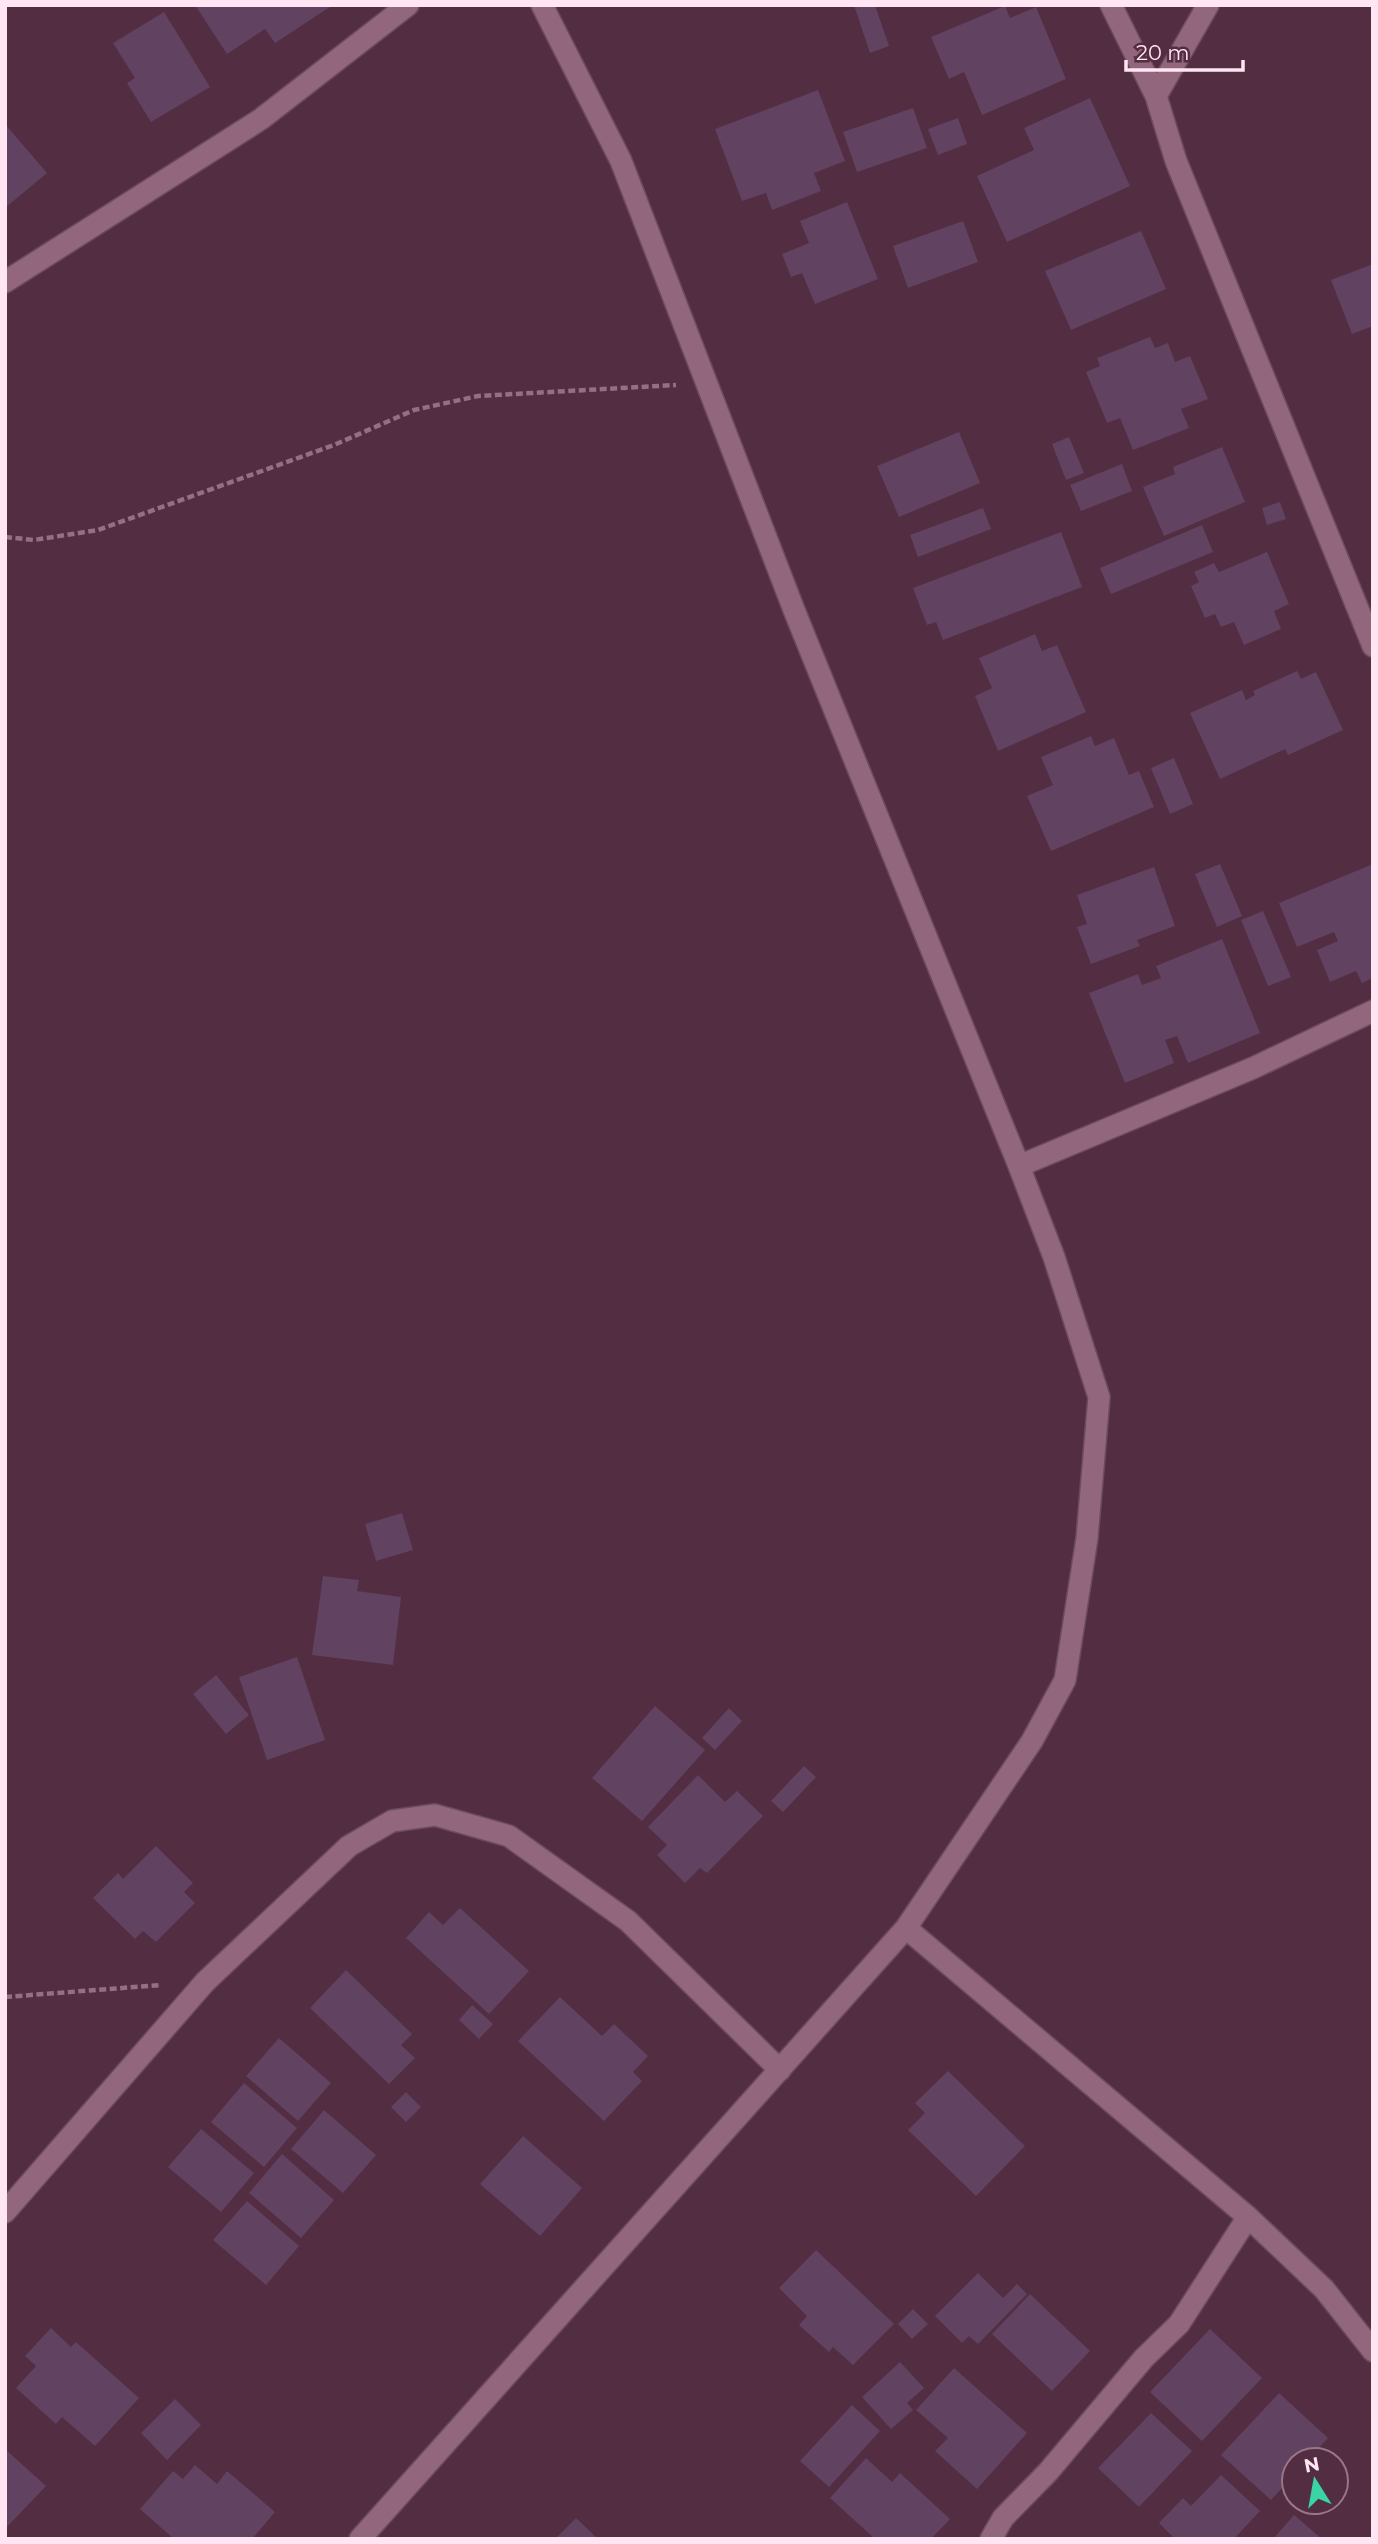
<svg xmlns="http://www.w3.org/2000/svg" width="1378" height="2544" font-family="Montserrat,sans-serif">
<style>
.building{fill:#614260}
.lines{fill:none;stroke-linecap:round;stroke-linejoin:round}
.street-casing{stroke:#6b4b5d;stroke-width:24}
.path{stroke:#927182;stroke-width:4.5;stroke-dasharray:7 3.5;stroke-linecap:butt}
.street{stroke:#92677d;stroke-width:21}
</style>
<rect width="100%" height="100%" fill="#532d41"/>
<path class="building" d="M 195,5 L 333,5 L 275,43 L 265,29 L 227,54 Z
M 854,5 L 875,5 L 889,46 L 870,53 Z
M 1005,6 L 1010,18 L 1036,7 L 1066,79 L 982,115 L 964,72 L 949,79 L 931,37 Z
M 164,12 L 210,87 L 151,122 L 127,83 L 135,78 L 113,43 Z
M 818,90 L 845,161 L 814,173 L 821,191 L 772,210 L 766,193 L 742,201 L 715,129 Z
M 1090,98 L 1130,186 L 1007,242 L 977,176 L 1034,150 L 1024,128 Z
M 913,108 L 927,148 L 857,172 L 843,132 Z
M 958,118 L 967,144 L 938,155 L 928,129 Z
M 5,124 L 47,173 L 5,208 Z
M 847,202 L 878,279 L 815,304 L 802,273 L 791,277 L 782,254 L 809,243 L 800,221 Z
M 963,221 L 978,262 L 908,288 L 893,246 Z
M 1141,231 L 1166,289 L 1071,330 L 1045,271 Z
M 1373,264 L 1373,326 L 1352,334 L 1331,280 Z
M 1150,337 L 1155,348 L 1168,343 L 1175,362 L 1190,356 L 1208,399 L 1181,409 L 1189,428 L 1133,450 L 1120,418 L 1107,423 L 1086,372 L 1100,366 L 1097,358 Z
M 959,432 L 980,483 L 899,517 L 877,466 Z
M 1069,437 L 1084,473 L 1066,480 L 1052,444 Z
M 1222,447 L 1245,502 L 1164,536 L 1143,487 L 1175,474 L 1173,467 Z
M 1122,464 L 1132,491 L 1081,511 L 1070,485 Z
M 1280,502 L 1286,519 L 1267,525 L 1262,508 Z
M 983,508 L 991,529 L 918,557 L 910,535 Z
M 1202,525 L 1213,552 L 1111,594 L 1100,568 Z
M 1061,532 L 1082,587 L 943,640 L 936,622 L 927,625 L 913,588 Z
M 1267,552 L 1289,604 L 1274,611 L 1281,629 L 1244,645 L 1234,622 L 1221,627 L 1215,614 L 1205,618 L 1191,586 L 1199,582 L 1194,572 L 1214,563 L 1219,572 Z
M 1035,634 L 1042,651 L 1057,645 L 1086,712 L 998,751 L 975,696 L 992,688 L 979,658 Z
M 1297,671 L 1301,679 L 1316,672 L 1343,730 L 1288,755 L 1285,749 L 1220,779 L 1190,713 L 1242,690 L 1246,700 L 1255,695 L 1253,691 Z
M 1091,736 L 1095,746 L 1114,738 L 1129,775 L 1139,771 L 1154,807 L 1051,851 L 1027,796 L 1053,785 L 1041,757 Z
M 1174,758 L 1193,804 L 1170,814 L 1151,768 Z
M 1220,864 L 1242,916 L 1217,927 L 1195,874 Z
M 1373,864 L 1373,978 L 1362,983 L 1356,971 L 1330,982 L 1317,950 L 1338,941 L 1334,932 L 1297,947 L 1279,903 Z
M 1154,867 L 1175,926 L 1137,940 L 1140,946 L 1091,964 L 1077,927 L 1087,924 L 1077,895 Z
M 1263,911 L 1291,977 L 1268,986 L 1241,920 Z
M 1222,939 L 1260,1033 L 1188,1063 L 1177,1036 L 1165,1040 L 1174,1063 L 1125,1083 L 1089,993 L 1138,974 L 1142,985 L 1161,978 L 1156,966 Z
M 402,1513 L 413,1550 L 376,1561 L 365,1524 Z
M 323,1576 L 359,1580 L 357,1591 L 401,1597 L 393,1665 L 312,1655 Z
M 297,1657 L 325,1740 L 267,1760 L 239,1677 Z
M 216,1675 L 249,1715 L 226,1734 L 193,1694 Z
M 655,1706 L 705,1750 L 642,1821 L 592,1778 Z
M 729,1708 L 742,1721 L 715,1750 L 702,1738 Z
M 804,1766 L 816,1777 L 783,1812 L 771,1801 Z
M 698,1775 L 725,1802 L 737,1791 L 763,1816 L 707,1873 L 700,1868 L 685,1883 L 657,1855 L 667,1845 L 648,1827 Z
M 156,1846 L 193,1883 L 184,1892 L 195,1903 L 156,1942 L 143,1931 L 135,1939 L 93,1898 L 118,1873 L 123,1879 Z
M 460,1908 L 529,1971 L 489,2014 L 406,1938 L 429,1912 L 443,1925 Z
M 346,1970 L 412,2034 L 401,2045 L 415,2058 L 389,2084 L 310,2008 Z
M 560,1997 L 602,2036 L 614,2024 L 648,2056 L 633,2072 L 642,2081 L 604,2121 L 518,2041 Z
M 472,2005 L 493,2024 L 479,2039 L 459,2020 Z
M 279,2038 L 331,2083 L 298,2121 L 246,2076 Z
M 948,2071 L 1025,2146 L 976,2196 L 908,2130 L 925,2113 L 915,2103 Z
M 244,2083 L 297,2128 L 264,2167 L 211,2122 Z
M 406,2092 L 421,2107 L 406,2122 L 391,2107 Z
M 324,2110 L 376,2155 L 343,2193 L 291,2149 Z
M 201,2129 L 254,2173 L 221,2212 L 168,2167 Z
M 523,2136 L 582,2188 L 540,2236 L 480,2184 Z
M 282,2154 L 334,2200 L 301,2238 L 249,2193 Z
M 247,2201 L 299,2246 L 266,2285 L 213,2240 Z
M 816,2250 L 894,2324 L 853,2365 L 833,2347 L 829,2352 L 799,2325 L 807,2316 L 779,2288 Z
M 978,2273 L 1003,2298 L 1017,2284 L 1027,2294 L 978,2344 L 969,2336 L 962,2343 L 935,2316 Z
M 1030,2294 L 1090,2351 L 1052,2391 L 992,2334 Z
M 913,2309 L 928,2324 L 912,2339 L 898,2324 Z
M 51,2328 L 71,2347 L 76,2342 L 139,2398 L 95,2446 L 62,2417 L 56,2424 L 16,2388 L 36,2366 L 25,2356 Z
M 1210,2329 L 1262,2378 L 1202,2441 L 1150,2392 Z
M 900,2362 L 924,2388 L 907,2403 L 913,2410 L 891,2429 L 862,2397 Z
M 954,2368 L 1027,2433 L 977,2489 L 935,2451 L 948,2438 L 916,2410 Z
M 1279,2393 L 1328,2438 L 1308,2460 L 1294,2460 L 1294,2475 L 1271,2500 L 1221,2455 Z
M 175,2399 L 201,2425 L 167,2460 L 141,2433 Z
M 852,2405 L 880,2431 L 829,2487 L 800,2461 Z
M 1151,2413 L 1192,2451 L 1139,2507 L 1098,2468 Z
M 5,2449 L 46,2486 L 5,2529 Z
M 866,2458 L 892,2482 L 900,2473 L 950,2519 L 931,2539 L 875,2539 L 830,2498 Z
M 195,2465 L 217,2484 L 227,2471 L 275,2512 L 252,2539 L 174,2539 L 140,2509 L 173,2471 L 183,2479 Z
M 1221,2475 L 1260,2511 L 1234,2539 L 1175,2539 L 1159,2523 L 1183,2498 L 1191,2506 Z
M 1294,2515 L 1322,2539 L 1273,2539 Z
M 576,2518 L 598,2539 L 555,2539 Z"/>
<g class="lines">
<g class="street-casing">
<path id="street" d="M 1111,5 L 1156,96
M 1208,5 L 1156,96 L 1176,161 L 1373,646
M 5,282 L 261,119 L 408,5
M 1019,1166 L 1253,1068 L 1373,1011
M 906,1928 L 1248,2217 L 1324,2289 L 1373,2351
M 5,2212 L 205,1982 L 349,1846 L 392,1821 L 435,1815 L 509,1836 L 628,1921 L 780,2070
M 360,2539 L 906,1928 L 1032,1741 L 1065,1680 L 1087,1538 L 1099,1397 L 1054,1257 L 1019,1166 L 794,610 L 621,161 L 542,5
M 991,2539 L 1003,2518 L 1048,2472 L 1144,2358 L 1179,2324 L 1248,2217"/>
</g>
<path class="path" d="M 5,537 L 34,540 L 98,530 L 334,445 L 414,410 L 478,396 L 676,385
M 5,1997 L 161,1985"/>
<use href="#street" class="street"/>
</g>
<rect width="1378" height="2544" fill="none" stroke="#ffe6f2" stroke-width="14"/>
<g transform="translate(1315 2481) rotate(349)"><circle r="33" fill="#532d41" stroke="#987788" stroke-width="2"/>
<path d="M0-5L12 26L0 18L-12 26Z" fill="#3ad4a5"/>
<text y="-10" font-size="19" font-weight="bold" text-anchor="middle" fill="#ffe6f2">N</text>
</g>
<path d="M1126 60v10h117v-10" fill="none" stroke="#ffe6f2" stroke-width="3.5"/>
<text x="1136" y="60" font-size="21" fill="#ffe6f2" stroke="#532d41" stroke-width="5" paint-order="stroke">20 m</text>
</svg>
